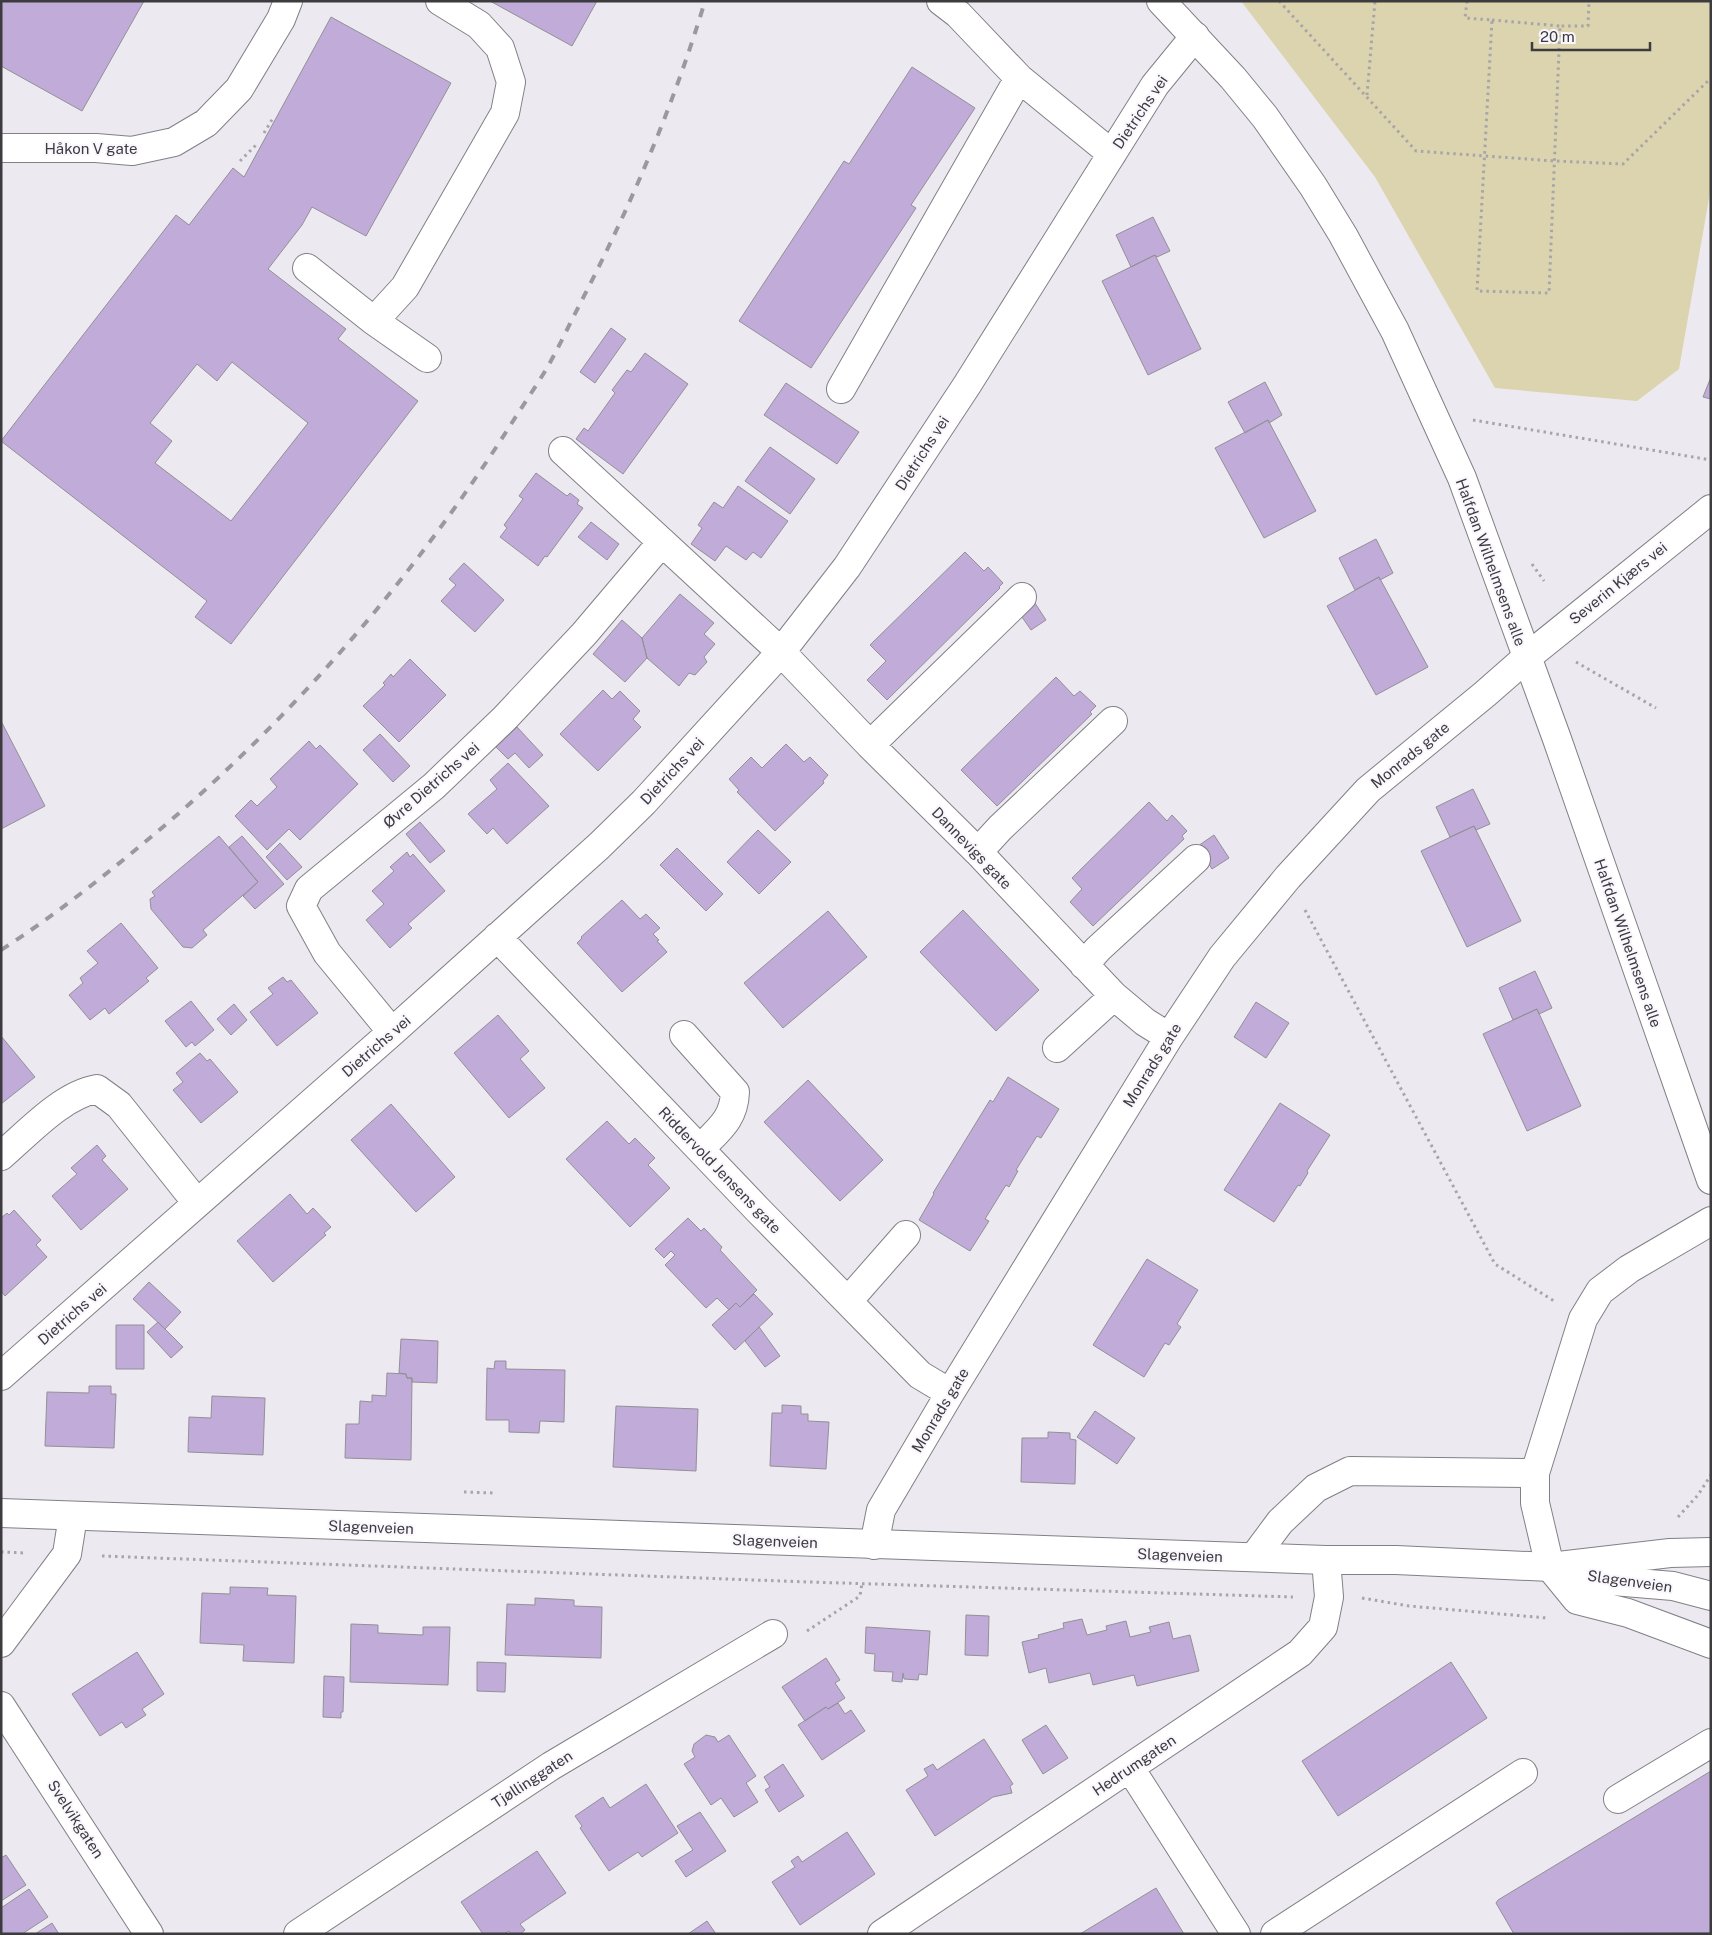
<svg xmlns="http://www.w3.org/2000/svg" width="1712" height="1935" font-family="'Public Sans',sans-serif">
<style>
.green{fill:#dcd4ae}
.building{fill:#c0abd9;stroke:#939097;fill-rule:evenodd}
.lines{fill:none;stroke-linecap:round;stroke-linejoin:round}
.minor-casing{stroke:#828086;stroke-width:30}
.major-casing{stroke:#828086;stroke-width:30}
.path{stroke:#a7a5aa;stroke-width:3;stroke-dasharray:2.5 4;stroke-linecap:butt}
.minor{stroke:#fff;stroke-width:28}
.major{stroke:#fff;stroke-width:28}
.rail{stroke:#9b999f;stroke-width:4;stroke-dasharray:9 9;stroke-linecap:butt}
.labels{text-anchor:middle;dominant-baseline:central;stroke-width:4;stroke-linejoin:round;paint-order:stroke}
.street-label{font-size:15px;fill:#3c3b3e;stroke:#f9f6fd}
</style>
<rect width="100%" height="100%" fill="#ece9f0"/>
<path class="green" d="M 1241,1 L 1711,1 L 1711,187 L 1679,369 L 1637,401 L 1495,388 L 1375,177 Z"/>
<path class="building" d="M 1,1 L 144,1 L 82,111 L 1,66 Z
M 490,1 L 597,1 L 572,46 Z
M 331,17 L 451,83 L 366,236 L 312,207 L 302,225 L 268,269 L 346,329 L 338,339 L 418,401 L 231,644 L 195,617 L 207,601 L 1,441 L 176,215 L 189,225 L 233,168 L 244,177 ZM 232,362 L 308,423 L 231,521 L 155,463 L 172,441 L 150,423 L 197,364 L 217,381 Z
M 912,67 L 975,108 L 911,205 L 916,208 L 811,368 L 739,321 L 844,161 L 849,164 Z
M 1153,217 L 1170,251 L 1157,257 L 1155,255 L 1131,267 L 1116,235 Z
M 1155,255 L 1201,349 L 1148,375 L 1102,281 Z
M 611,328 L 626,339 L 595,383 L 580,372 Z
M 645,353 L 688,384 L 623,474 L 576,439 L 584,428 L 588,431 L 615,393 L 612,390 L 627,370 L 631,372 Z
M 1711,377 L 1711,399 L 1703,397 Z
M 1265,382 L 1282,415 L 1269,423 L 1268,420 L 1245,433 L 1228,402 Z
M 786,383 L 859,432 L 837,464 L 764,415 Z
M 1268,420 L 1316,511 L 1264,538 L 1215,448 Z
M 770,447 L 815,479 L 790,514 L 745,481 Z
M 536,473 L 567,496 L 570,493 L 579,500 L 577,504 L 583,508 L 547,557 L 545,556 L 538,566 L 500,537 L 507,528 L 504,525 L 523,499 L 519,496 Z
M 738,486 L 788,521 L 761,558 L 753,552 L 746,560 L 726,546 L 715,561 L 691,544 L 702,528 L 698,525 L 714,502 L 723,508 Z
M 591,522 L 619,544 L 607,560 L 578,537 Z
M 1376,539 L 1393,573 L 1380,580 L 1379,577 L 1355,590 L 1339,558 Z
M 965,552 L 984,571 L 988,567 L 1003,583 L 999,587 L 1000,588 L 887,700 L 867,680 L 886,661 L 870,645 Z
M 464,563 L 504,600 L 475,632 L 441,601 L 456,585 L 449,579 Z
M 1379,577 L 1428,667 L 1376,695 L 1327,606 Z
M 680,594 L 714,623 L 704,634 L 715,644 L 704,657 L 707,662 L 695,675 L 689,673 L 679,686 L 647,658 L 642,638 Z
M 1031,597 L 1046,620 L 1031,630 L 1015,607 Z
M 622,620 L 642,638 L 647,658 L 625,682 L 593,654 Z
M 410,659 L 446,695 L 399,742 L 363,706 L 385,685 L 383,683 L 391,674 L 393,677 Z
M 1056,677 L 1074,696 L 1080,691 L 1096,706 L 1090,712 L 1092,714 L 997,806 L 961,770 Z
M 603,690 L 612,699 L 620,691 L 640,711 L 633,719 L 641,727 L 598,771 L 560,734 Z
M 1,721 L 45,806 L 1,829 Z
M 517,727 L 543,755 L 529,768 L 515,753 L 508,759 L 496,747 Z
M 380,734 L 410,766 L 393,782 L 363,750 Z
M 309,741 L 316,749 L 320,745 L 358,784 L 300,840 L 289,829 L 267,850 L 235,816 L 251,800 L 257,806 L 277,787 L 270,779 Z
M 786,744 L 804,762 L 810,757 L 828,775 L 823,781 L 824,783 L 775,831 L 737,792 L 739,790 L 729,779 L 751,757 L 762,768 Z
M 508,763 L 549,806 L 507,844 L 493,828 L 487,834 L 468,814 L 497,789 L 490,780 Z
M 1473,789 L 1490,824 L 1476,830 L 1474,826 L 1450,837 L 1436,807 Z
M 1149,802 L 1167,821 L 1172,815 L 1187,831 L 1182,836 L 1184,839 L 1093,926 L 1070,902 L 1082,889 L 1072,878 Z
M 420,822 L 445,851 L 430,863 L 406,834 Z
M 1474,826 L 1521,921 L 1467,947 L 1421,851 Z
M 758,830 L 791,862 L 759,894 L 727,862 Z
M 1214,835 L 1229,858 L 1212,869 L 1198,846 Z
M 219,836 L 258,882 L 203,930 L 207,935 L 192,948 L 183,947 L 151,909 L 150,899 L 155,896 L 152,892 Z
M 242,836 L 284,884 L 255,909 L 243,896 L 258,882 L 229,847 Z
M 280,843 L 302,867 L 287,880 L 266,857 Z
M 677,848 L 723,894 L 706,911 L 660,865 Z
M 407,852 L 410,857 L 413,854 L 445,891 L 408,924 L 412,928 L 390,948 L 366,920 L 384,904 L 372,891 L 394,871 L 390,867 Z
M 622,900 L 640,919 L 646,914 L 660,928 L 653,934 L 659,940 L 657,941 L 667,952 L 622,992 L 577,943 L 582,938 L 581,937 Z
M 963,910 L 1039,990 L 996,1031 L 920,952 Z
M 828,911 L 867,957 L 783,1028 L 744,983 Z
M 121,923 L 158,968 L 146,978 L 149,981 L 109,1014 L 105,1008 L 90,1020 L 69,995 L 83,983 L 80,978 L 98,963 L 87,951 Z
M 1535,971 L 1552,1008 L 1539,1014 L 1537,1009 L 1513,1020 L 1499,988 Z
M 283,977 L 287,982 L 291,980 L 318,1013 L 277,1046 L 250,1012 L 273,994 L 268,988 Z
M 191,1001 L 214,1030 L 195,1046 L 192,1042 L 186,1047 L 165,1021 Z
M 1256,1002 L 1289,1023 L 1266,1058 L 1234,1037 Z
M 234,1004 L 247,1020 L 231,1035 L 217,1019 Z
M 1537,1009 L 1581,1106 L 1527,1131 L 1483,1034 Z
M 498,1015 L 529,1051 L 520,1059 L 545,1088 L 509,1118 L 454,1053 Z
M 1,1036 L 35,1077 L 1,1104 Z
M 200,1053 L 207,1061 L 210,1059 L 238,1092 L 201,1123 L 173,1090 L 183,1082 L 176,1073 Z
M 1008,1077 L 1059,1109 L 1041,1138 L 1037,1136 L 1016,1170 L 1018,1171 L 1009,1187 L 1006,1185 L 985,1219 L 989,1221 L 970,1251 L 919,1220 L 934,1194 L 933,1193 L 990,1100 L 993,1102 Z
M 808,1080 L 883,1160 L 840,1201 L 764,1122 Z
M 1280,1103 L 1330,1135 L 1307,1171 L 1308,1173 L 1300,1186 L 1298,1185 L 1274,1222 L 1224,1190 Z
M 391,1104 L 455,1177 L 416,1212 L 351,1140 Z
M 607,1121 L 629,1144 L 635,1138 L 655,1158 L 648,1165 L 670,1188 L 630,1227 L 566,1159 Z
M 97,1145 L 106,1156 L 102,1160 L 128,1189 L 81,1230 L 52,1196 L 77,1174 L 71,1168 Z
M 290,1194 L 307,1214 L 313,1208 L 331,1227 L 324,1233 L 326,1235 L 273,1282 L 237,1241 Z
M 14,1210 L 41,1240 L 36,1245 L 47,1257 L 5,1296 L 1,1291 L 1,1218 L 7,1213 L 9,1215 Z
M 688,1218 L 701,1231 L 704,1228 L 722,1247 L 720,1250 L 757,1290 L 740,1307 L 736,1303 L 729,1310 L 717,1298 L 706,1308 L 665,1265 L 675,1255 L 671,1251 L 664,1258 L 655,1249 Z
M 1147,1259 L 1198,1290 L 1177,1324 L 1181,1327 L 1169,1345 L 1165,1343 L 1144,1377 L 1093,1345 Z
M 149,1282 L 181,1312 L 165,1329 L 133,1299 Z
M 754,1294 L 773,1314 L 735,1350 L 712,1325 L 736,1303 L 740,1307 Z
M 158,1322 L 183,1347 L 171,1358 L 147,1332 Z
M 116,1325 L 144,1325 L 144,1369 L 116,1369 Z
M 759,1327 L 780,1356 L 765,1367 L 745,1341 Z
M 401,1339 L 438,1341 L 437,1383 L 412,1382 L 412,1378 L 407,1378 L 406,1374 L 399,1373 Z
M 495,1361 L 506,1361 L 506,1369 L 565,1370 L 564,1422 L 540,1421 L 539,1433 L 509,1432 L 509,1420 L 486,1420 L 487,1368 L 494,1369 Z
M 387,1373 L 406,1374 L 407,1378 L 412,1378 L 411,1460 L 345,1458 L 346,1424 L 359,1424 L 360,1401 L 372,1402 L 372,1395 L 386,1396 Z
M 89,1386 L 111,1386 L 111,1394 L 116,1394 L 114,1448 L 45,1446 L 47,1392 L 89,1393 Z
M 212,1396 L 265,1398 L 263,1455 L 188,1452 L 189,1417 L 211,1418 Z
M 782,1405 L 801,1406 L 801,1414 L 808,1414 L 808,1421 L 829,1422 L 826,1469 L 770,1466 L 772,1413 L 782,1413 Z
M 616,1406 L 698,1409 L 696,1471 L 613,1467 Z
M 1095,1411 L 1135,1438 L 1117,1464 L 1077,1437 Z
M 1048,1432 L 1070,1433 L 1070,1439 L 1076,1440 L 1075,1484 L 1021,1482 L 1022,1438 L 1048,1438 Z
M 230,1587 L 268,1588 L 267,1595 L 296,1596 L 294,1663 L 243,1661 L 244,1645 L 200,1643 L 202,1593 L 230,1594 Z
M 535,1598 L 574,1600 L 574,1606 L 602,1607 L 601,1658 L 505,1655 L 507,1604 L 535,1605 Z
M 966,1615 L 989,1616 L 988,1656 L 965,1655 Z
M 1082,1619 L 1087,1635 L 1107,1630 L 1106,1626 L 1126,1621 L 1130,1637 L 1151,1632 L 1149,1627 L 1169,1622 L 1173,1639 L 1190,1635 L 1199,1671 L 1137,1686 L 1134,1675 L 1093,1685 L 1090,1673 L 1049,1683 L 1046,1668 L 1029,1673 L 1022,1642 L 1039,1638 L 1038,1635 L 1064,1628 L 1063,1623 Z
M 351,1624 L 378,1625 L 378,1633 L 423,1635 L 423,1627 L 450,1627 L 448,1685 L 350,1682 Z
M 866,1627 L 930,1631 L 927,1675 L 919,1674 L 918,1680 L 904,1679 L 903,1673 L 902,1682 L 892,1681 L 893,1672 L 874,1671 L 875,1654 L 865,1653 Z
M 137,1652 L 164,1694 L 142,1709 L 146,1715 L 126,1728 L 122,1722 L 100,1736 L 72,1694 Z
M 826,1658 L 840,1680 L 835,1683 L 845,1698 L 828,1709 L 826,1707 L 805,1721 L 782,1687 Z
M 477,1662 L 506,1663 L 505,1692 L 477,1691 Z
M 1451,1662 L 1487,1718 L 1338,1816 L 1302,1761 Z
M 324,1676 L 344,1677 L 343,1712 L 341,1712 L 341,1718 L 323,1717 Z
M 838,1703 L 845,1714 L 851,1710 L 865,1731 L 822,1760 L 798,1725 L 826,1707 L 828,1709 Z
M 1046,1725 L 1068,1758 L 1043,1774 L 1022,1740 Z
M 706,1735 L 715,1737 L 718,1742 L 729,1735 L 756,1776 L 746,1783 L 758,1802 L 734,1817 L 721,1798 L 711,1805 L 684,1764 L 695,1757 L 692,1751 L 694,1744 Z
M 984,1739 L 1013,1784 L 1010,1786 L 1012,1793 L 993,1797 L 935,1836 L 906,1790 L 928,1776 L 924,1769 L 933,1764 L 937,1770 Z
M 783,1764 L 804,1796 L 779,1812 L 765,1790 L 770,1787 L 764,1777 Z
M 1711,1771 L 1711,1933 L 1514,1934 L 1496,1903 L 1498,1900 Z
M 646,1784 L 678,1833 L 642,1857 L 638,1852 L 609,1871 L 580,1828 L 582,1826 L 575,1816 L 603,1797 L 610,1808 Z
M 700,1812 L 726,1851 L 686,1877 L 675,1861 L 693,1850 L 677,1826 Z
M 847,1832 L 875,1874 L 800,1925 L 772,1882 L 795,1867 L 791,1861 L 798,1856 L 802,1862 Z
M 537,1851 L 566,1893 L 520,1924 L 525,1930 L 520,1934 L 511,1934 L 509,1931 L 504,1934 L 483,1934 L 461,1902 Z
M 6,1855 L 26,1885 L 1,1901 L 1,1858 Z
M 1156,1888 L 1184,1934 L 1080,1934 Z
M 29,1889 L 48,1917 L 22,1934 L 1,1934 L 1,1908 Z
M 707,1921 L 716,1934 L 688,1934 Z
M 52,1923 L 59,1934 L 35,1934 Z"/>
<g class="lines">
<g class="minor-casing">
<path id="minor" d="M 941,1 L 958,14 L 1019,78 L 1112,154
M 1,148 L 96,148 L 132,151 L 174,142 L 206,123 L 239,89 L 281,19 L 288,1
M 307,268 L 374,321 L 427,358
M 374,321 L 405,287 L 505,113 L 511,82 L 500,48 L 479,25 L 440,1
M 841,389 L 1019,78
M 563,451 L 662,542
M 870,745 L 1022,597
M 978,852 L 1000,828 L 1113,721
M 497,937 L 758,1210 L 920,1375 L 950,1393
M 1084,965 L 1098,949 L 1196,859
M 392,1032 L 327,953 L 301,906 L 309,889 L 434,786 L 505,718 L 584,634 L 662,542 L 781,652 L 870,745 L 978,852 L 1114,996 L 1145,1022 L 1169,1037
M 684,1035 L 735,1092 C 734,1120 718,1130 700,1149
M 1057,1048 L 1114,996
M 1,1156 C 28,1133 62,1095 97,1089 L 119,1105 L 197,1203
M 1711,1221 L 1629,1269 L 1600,1291 L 1583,1319 L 1535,1473 L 1535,1503 L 1550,1567 L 1577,1600 L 1628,1613 L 1711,1644
M 848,1301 L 906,1235
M 1,1376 L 392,1032 L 599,846 L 644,802 L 781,652 L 847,567 L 967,385 L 1155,85 L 1195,36
M 874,1545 L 881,1510 L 950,1393 L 1169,1037 L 1222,957 L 1288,877 L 1368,790 L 1485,694 L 1526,658
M 1254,1557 L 1280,1522 L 1316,1488 L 1350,1471 L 1535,1473
M 1,1643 L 67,1554 L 73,1516
M 1,1706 L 149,1934
M 1130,1768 L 1236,1934
M 1618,1799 L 1711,1743
M 298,1934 L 551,1766 L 773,1634
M 882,1934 L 1300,1653 L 1323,1627 L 1329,1597 L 1326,1560
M 1275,1934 L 1523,1773"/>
</g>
<g class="major-casing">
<path id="major" d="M 1161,1 L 1233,78 L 1265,117 L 1313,186 L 1343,235 L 1395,331 L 1462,478 L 1557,739 L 1711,1180
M 1526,658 L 1711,509
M 1,1513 L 1326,1560 L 1396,1560 L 1550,1567 L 1670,1553 L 1711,1552
M 1571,1571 L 1613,1581 L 1673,1586 L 1711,1596"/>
</g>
<path class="path" d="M 1279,1 L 1416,151 L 1555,161 L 1623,164 L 1711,78
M 1467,1 L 1465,18 L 1492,20 L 1477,291 L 1549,293 L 1560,26 L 1588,26 L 1589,1
M 1492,20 L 1560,26
M 1367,95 L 1375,1
M 264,133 L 273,118
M 240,161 L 258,143
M 1473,420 L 1711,460
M 1532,564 L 1544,581
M 1576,662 L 1656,708
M 1305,910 L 1495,1264 L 1554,1301
M 464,1492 L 495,1493
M 1678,1517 L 1698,1495 L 1711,1475
M 1,1552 L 26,1553
M 102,1556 L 809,1582 L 1293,1597
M 1362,1598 L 1409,1606 L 1547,1618
M 807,1631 L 860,1596 L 862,1583"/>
<use href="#minor" class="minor"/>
<use href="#major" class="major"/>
<path class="rail" d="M 1,950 C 54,916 103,877 151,837 C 291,720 410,582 508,429 C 521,408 535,388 547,368 C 560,345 571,321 583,298 C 632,203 674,104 705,1"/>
</g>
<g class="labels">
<g class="street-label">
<text transform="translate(1140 112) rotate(-56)">Dietrichs vei</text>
<text x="91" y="148">Håkon V gate</text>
<text transform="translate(922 453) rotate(-57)">Dietrichs vei</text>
<text transform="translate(1491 562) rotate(70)">Halfdan Wilhelmsens alle</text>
<text transform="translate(1618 583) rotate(-39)">Severin Kjærs vei</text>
<text transform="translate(1410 755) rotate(-39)">Monrads gate</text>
<text transform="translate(672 771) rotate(-47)">Dietrichs vei</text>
<text transform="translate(431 785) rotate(-41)">Øvre Dietrichs vei</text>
<text transform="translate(972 848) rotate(46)">Dannevigs gate</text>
<text transform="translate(1628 943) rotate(71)">Halfdan Wilhelmsens alle</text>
<text transform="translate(376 1046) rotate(-41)">Dietrichs vei</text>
<text transform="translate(1152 1065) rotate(-58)">Monrads gate</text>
<text transform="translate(720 1170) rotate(46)">Riddervold Jensens gate</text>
<text transform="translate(72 1314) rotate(-41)">Dietrichs vei</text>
<text transform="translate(940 1410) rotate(-59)">Monrads gate</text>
<text transform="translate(371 1527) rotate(2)">Slagenveien</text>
<text transform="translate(775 1541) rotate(2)">Slagenveien</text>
<text transform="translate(1180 1555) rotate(2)">Slagenveien</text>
<text transform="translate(1630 1581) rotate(8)">Slagenveien</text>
<text transform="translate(1134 1765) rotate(-34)">Hedrumgaten</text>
<text transform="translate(532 1779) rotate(-33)">Tjøllinggaten</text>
<text transform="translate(76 1819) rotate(57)">Svelvikgaten</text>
</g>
</g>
<rect width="1712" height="1935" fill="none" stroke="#3c3b3e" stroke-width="5"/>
<path d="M1532 42v8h118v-8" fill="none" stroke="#3c3b3e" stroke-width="2.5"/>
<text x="1540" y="42" font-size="15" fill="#3c3b3e" stroke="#f9f6fd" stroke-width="4" paint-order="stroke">20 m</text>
</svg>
